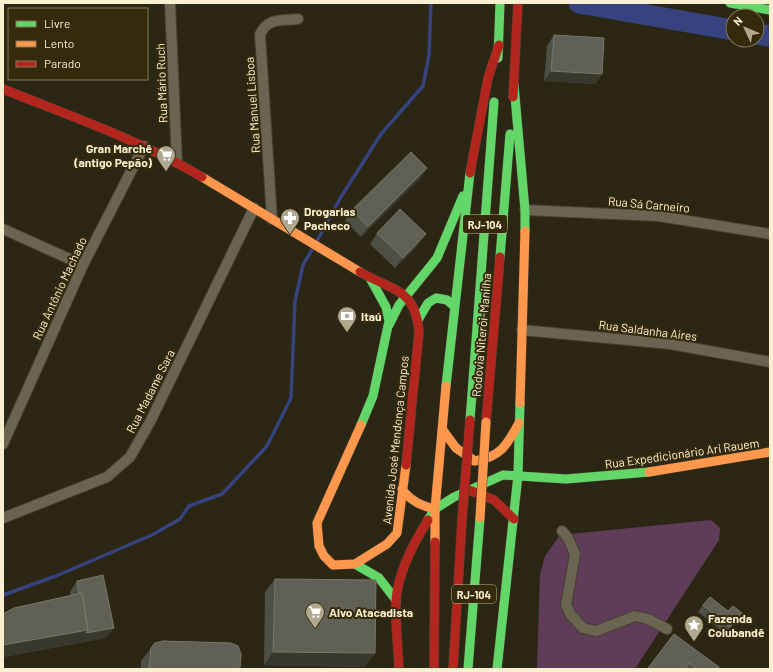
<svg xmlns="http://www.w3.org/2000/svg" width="773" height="672" font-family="Barlow,sans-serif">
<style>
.green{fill:#5f3c58}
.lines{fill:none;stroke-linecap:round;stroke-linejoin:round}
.stream{stroke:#37437e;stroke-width:3.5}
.river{stroke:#37437e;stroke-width:21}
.street-casing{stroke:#454032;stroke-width:12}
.fast-casing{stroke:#454032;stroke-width:10}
.slow-casing{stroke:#454032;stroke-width:10}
.jam-casing{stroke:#454032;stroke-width:10}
.street{stroke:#6a6450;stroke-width:10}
.fast{stroke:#63d668;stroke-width:9}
.slow{stroke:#ff974d;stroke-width:9}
.jam{stroke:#b3261e;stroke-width:9}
.slow-bridge-casing{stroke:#454032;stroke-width:10;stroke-linecap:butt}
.jam-bridge-casing{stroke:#454032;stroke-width:10;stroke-linecap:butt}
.slow-bridge{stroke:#ff974d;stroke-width:9}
.jam-bridge{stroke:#b3261e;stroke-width:9}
.wall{fill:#4e5046}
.shaded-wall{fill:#39382c}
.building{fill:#606154;stroke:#787768}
.labels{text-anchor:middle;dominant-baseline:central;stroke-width:4;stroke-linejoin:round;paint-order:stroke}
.shield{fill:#352b0c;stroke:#beb496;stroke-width:1}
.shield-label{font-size:11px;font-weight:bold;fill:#f9efd1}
.street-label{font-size:12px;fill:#f9efd1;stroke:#352b0c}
.poi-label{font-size:12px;font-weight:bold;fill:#f9efd1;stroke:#352b0c;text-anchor:start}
</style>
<rect width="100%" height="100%" fill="#2c2615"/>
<path class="green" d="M 711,520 L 720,528 L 719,540 L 635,669 L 537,669 L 540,574 L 545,556 L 560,535 Z"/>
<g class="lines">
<path class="stream" d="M 317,241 L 341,197 L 381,134 L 423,86 L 429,55 L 431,3
M 3,595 L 56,576 L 152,535 L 180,519 L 189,506 L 222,494 L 267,446 L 291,398 L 295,301 L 303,265 L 313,248"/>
<path class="river" d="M 579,3 L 733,30
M 757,34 L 770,36"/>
<g class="street-casing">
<path id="street" d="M 170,3 L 177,162
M 525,210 L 658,216 L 770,234
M 272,219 L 260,34 C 269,17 281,21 298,19
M 3,229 L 83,265
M 522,330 L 670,344 L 770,362
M 3,444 L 83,265 L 144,146
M 3,518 L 107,477 L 130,457 L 150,422 L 254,208
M 562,531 L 568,538 L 575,554 L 566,605 L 571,615 L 583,628 L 596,631 L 635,616 L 648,619 L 667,629"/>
</g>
<g class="fast-casing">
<path id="fast" d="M 730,3 L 770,10
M 498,58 L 500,3
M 514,85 L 525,210 L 525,231
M 500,257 L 510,134
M 418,320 L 428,303 L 436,298 L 447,300 L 454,306
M 389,325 L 399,305 L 437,258 L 463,196
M 446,386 L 470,173
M 470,420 L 494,102
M 361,425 L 373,396 L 389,321 L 386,307 L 370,278
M 428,520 L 435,509 L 454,497 L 503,475 L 566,479 L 649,472
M 355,564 L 379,578 L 396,600
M 468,669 L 480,518
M 497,669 L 518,475 L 520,403"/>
</g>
<g class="slow-casing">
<path id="slow" d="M 202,177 L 360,272
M 520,403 L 525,231
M 361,425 L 317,523 L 319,546 L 324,556 L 333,565 L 355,564 L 387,544 L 397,533 L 406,465
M 442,429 L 456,448 L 475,461
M 474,461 C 501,457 507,445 519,423
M 649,472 L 770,452
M 402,489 C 410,501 421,506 435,509
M 435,542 L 435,509 L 446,386"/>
</g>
<g class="jam-casing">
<path id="jam" d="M 3,89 C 70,116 140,140 202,177
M 513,97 L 518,3
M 470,173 L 488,78 L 499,45
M 360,272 C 392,291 415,287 419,332 L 406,465
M 486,422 L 500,257
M 469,490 L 494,500 L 514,519
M 399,669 C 398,647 395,623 396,600 C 398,572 413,544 428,520
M 434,669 L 435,542
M 453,669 L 462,520"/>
</g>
<use href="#street" class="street"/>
<use href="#fast" class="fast"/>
<use href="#slow" class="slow"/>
<use href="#jam" class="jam"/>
<g class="slow-bridge-casing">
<path id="slow-bridge" d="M 480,518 L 486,422"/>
</g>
<g class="jam-bridge-casing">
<path id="jam-bridge" d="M 462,520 L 470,420"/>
</g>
<use href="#slow-bridge" class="slow-bridge"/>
<use href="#jam-bridge" class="jam-bridge"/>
</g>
<path class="wall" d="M 554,35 L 602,74 L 595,84 L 544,81 L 547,46 Z
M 427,168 L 420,179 L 361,237 L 345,221 L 352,210 Z
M 377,233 L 418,245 L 395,268 L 370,244 Z
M 275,579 L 365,667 L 264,665 L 265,592 Z
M 77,581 L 114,628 L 106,638 L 3,657 L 3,614 L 70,595 L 70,592 Z
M 703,605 L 728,611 L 742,613 L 725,634 L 698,612 Z
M 674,634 L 718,669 L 648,669 Z
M 151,648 L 240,669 L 141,669 L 141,661 Z"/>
<path class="shaded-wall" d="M 551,71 L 602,74 L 595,84 L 544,81 Z
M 427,168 L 420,179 L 361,237 L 368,227 Z
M 426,234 L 418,245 L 395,268 L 403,258 Z
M 742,613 L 737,620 L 725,634 L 730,627 Z
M 114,628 L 106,638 L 3,657 L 3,645 L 88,630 Z
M 273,652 L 375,653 L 365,667 L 264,665 Z"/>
<path class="building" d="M 554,35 L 604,38 L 602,74 L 551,71 Z
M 411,152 L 427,168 L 368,227 L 352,210 Z
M 400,209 L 426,234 L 403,258 L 377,233 Z
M 103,575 L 114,628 L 86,633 L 88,630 L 82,593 L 79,593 L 77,581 Z
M 275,579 L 376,580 L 375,653 L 273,652 Z
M 82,593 L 88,630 L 3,645 L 3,614 L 14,608 Z
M 710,597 L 728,611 L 733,606 L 742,613 L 730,627 L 703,605 Z
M 674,634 L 719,667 L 718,669 L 697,669 L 689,663 L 685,669 L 649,669 L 648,668 Z
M 163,641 L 231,643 L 238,646 L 241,654 L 240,669 L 149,669 L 151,648 L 155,643 Z"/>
<defs>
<g id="supermarket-pin" transform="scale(1)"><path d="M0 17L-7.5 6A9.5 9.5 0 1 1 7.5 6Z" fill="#b1a98f" stroke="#352b0c"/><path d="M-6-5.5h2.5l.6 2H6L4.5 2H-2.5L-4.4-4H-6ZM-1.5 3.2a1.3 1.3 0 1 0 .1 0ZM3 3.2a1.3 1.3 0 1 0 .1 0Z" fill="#fff"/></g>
<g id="pharmacy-pin" transform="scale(1)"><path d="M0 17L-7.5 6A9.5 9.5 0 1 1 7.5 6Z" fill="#b1a98f" stroke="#352b0c"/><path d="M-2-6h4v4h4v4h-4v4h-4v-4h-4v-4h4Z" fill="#fff"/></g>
<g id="bank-pin" transform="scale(1)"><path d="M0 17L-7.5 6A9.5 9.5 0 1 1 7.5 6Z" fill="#b1a98f" stroke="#352b0c"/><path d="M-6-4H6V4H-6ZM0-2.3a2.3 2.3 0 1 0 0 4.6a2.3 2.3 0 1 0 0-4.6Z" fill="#fff"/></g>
<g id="sight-pin" transform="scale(1)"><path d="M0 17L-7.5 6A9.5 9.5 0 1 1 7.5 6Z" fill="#b1a98f" stroke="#352b0c"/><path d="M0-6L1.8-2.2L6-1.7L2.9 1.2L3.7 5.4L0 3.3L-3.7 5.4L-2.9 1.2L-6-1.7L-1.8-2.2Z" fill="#fff"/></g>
</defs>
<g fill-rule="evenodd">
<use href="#supermarket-pin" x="166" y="155"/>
<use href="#pharmacy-pin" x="290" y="218"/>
<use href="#bank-pin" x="347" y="316"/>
<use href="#supermarket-pin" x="315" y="612"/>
<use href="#sight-pin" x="694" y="625"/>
</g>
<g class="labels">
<g class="shield">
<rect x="463" y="215" width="44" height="18" rx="3"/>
<rect x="452" y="585" width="44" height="18" rx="3"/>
</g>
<g class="shield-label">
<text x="485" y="224">RJ-104</text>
<text x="474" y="594">RJ-104</text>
</g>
<g class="street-label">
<text transform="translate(161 83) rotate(-92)">Rua Mário Ruch</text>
<text transform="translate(252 105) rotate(-94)">Rua Manuel Lisboa</text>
<text transform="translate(649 204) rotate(5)">Rua Sá Carneiro</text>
<text transform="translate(59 288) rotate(-65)">Rua Antônio Machado</text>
<text transform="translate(648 330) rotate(7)">Rua Saldanha Aires</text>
<text transform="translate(481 335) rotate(-85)">Rodovia Niterói-Manilha</text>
<text transform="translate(150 391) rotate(-63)">Rua Madame Sara</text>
<text transform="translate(395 440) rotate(-84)">Avenida José Mendonça Campos</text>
<text transform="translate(682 453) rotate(-8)">Rua Expedicionário Ari Rauem</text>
</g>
<g class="poi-label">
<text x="152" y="148" text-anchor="end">Gran Marchê<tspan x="152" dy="14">(antigo Pepão)</tspan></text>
<text x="304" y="211">Drogarias<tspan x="304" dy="14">Pacheco</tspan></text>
<text x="361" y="316">Itaú</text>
<text x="329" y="612">Alvo Atacadista</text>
<text x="708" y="618">Fazenda<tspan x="708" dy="14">Colubandê</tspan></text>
</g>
</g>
<rect width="773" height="672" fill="none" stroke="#f9efd1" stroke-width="8"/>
<rect x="8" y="8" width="140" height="72" fill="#352b0c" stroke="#83795b"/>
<rect x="16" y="21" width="20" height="6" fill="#63d668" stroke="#83795b"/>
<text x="44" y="28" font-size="12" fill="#f9efd1">Livre</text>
<rect x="16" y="41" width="20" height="6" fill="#ff974d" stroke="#83795b"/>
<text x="44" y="48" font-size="12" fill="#f9efd1">Lento</text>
<rect x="16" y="61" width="20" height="6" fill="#b3261e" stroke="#83795b"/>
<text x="44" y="68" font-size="12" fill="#f9efd1">Parado</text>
<g transform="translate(745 28) rotate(314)"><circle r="19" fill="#352b0c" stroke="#83795b"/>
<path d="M0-3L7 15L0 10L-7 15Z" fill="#b1a98f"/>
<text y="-6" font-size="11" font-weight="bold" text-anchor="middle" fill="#f9efd1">N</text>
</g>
</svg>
